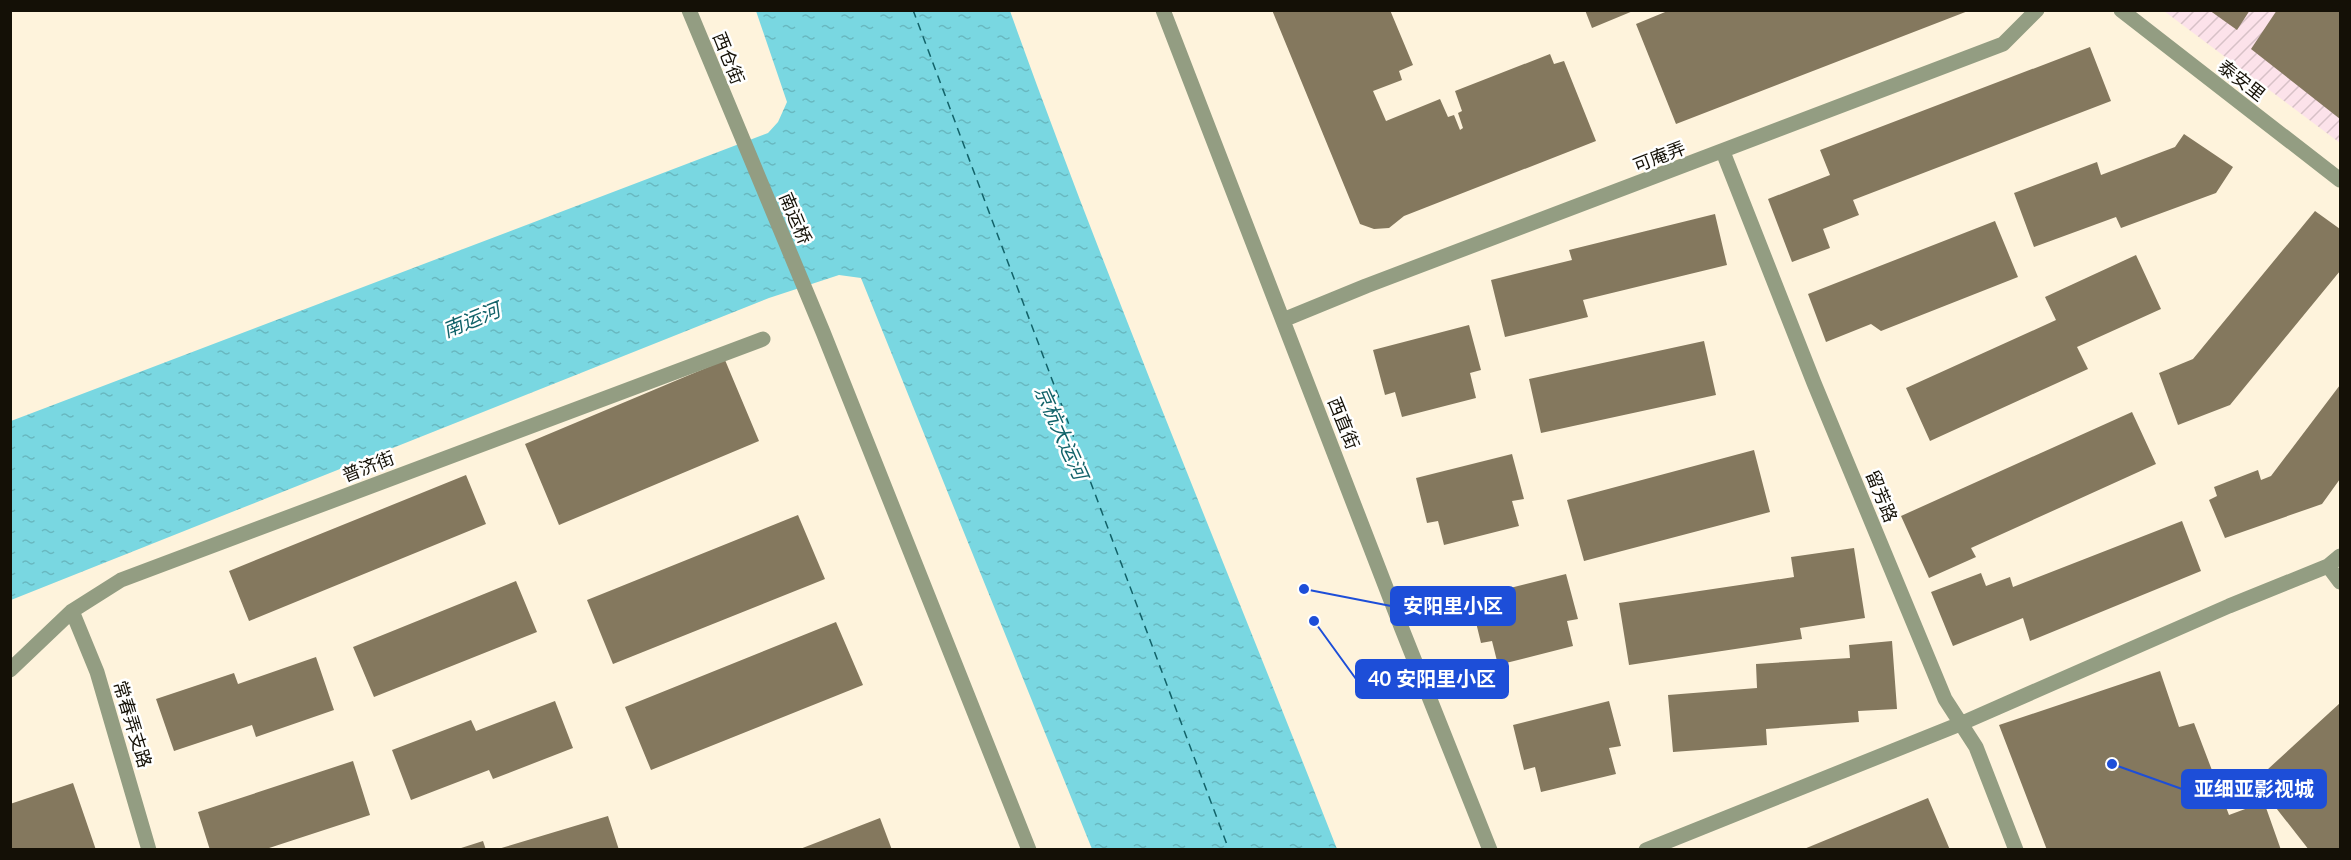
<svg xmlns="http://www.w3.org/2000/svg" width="2351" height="860" font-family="Lato,'Noto Sans SC',sans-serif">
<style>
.industrial{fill:url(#industrial-furrows)}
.water{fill:url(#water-ripples)}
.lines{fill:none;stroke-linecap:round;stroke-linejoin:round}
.ferry{stroke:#126269;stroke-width:1.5;stroke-dasharray:8 6;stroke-linecap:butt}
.building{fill:#84785e}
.street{stroke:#939d82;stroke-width:15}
.labels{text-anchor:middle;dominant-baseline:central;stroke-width:5;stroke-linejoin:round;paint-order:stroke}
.street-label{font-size:18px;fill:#141006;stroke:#fff}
.water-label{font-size:20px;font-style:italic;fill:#126269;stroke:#fff}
.leader{fill:none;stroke:#1d4ed8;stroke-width:2}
.callout-dot{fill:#1d4ed8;stroke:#fff;stroke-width:2}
.callout{fill:#1d4ed8;stroke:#1d4ed8;stroke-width:2}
.callout-label{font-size:20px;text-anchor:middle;font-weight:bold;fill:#fff}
</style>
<defs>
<pattern id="industrial-furrows" width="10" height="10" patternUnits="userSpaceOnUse" patternTransform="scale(1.5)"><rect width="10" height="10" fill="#fce2ea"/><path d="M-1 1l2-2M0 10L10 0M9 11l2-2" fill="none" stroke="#d7c1c7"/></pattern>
<pattern id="water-ripples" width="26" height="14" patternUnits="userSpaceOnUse" patternTransform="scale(1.5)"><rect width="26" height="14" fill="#79d7e1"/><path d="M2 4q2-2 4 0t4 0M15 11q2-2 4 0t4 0" fill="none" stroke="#68b8c0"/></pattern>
</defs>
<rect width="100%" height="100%" fill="#fef3dc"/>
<path class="industrial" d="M 2164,11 L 2340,11 L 2340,143 Z"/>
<path class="water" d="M 756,11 L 1010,11 C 1111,293 1228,570 1337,849 L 1092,849 L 861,278 L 839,275 L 769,298 L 11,600 L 11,421 L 768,133 L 778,122 L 787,102 Z"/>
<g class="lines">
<path class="ferry" d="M 913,10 L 1229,850"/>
</g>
<path class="building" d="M 1272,10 L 1390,10 L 1413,65 L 1399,71 L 1402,80 L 1373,91 L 1386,121 L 1440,99 L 1448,117 L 1454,115 L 1460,130 L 1463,128 L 1458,113 L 1462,111 L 1455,91 L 1550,54 L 1554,64 L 1564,61 L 1596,141 L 1404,216 L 1389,228 L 1374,229 L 1360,224 Z
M 1585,10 L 1633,10 L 1633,11 L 1592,28 Z
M 1670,10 L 1968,10 L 1968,11 L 1676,124 L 1636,24 Z
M 2209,10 L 2250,10 L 2237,30 Z
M 2277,10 L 2340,10 L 2340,119 L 2251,49 Z
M 2090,47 L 2111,101 L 1853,200 L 1859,215 L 1823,229 L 1830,248 L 1792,262 L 1768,199 L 1830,175 L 1820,150 Z
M 2184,134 L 2233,167 L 2216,193 L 2121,228 L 2116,217 L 2034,247 L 2014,193 L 2097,162 L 2101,175 L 2175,147 Z
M 2315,211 L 2340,229 L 2340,271 L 2230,405 L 2178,425 L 2159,373 L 2193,359 Z
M 1715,214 L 1727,265 L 1583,300 L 1588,317 L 1505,337 L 1491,280 L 1572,260 L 1569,250 Z
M 1995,221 L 2018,277 L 1881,331 L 1871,324 L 1826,342 L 1808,294 Z
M 2136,255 L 2161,309 L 2077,347 L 2088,369 L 1930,441 L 1906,388 L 2056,320 L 2045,297 Z
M 1469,325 L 1481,370 L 1470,373 L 1476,398 L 1402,417 L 1395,392 L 1385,395 L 1373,350 Z
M 1704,341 L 1716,395 L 1541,433 L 1529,379 Z
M 725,360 L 759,441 L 559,525 L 525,444 Z
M 2340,385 L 2340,479 L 2322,504 L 2225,538 L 2209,500 L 2217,496 L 2214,487 L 2258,470 L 2261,480 L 2271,476 Z
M 2132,412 L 2156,464 L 1971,548 L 1976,557 L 1929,578 L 1901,516 Z
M 1754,450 L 1770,512 L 1584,561 L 1567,500 Z
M 1512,454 L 1524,499 L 1512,501 L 1519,526 L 1444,545 L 1438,521 L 1427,523 L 1416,478 Z
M 466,475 L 486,524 L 249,621 L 229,571 Z
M 798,515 L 825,579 L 613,664 L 587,600 Z
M 2182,521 L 2201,571 L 2030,641 L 2023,618 L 1953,646 L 1931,592 L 1981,573 L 1986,586 L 2010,577 L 2013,587 Z
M 1854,548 L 1865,618 L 1800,628 L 1802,639 L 1629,665 L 1619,603 L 1794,577 L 1791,557 Z
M 1566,574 L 1578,619 L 1567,621 L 1573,646 L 1498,665 L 1492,641 L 1481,643 L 1470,598 Z
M 516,581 L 537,632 L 374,697 L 353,647 Z
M 836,622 L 863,685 L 651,770 L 625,707 Z
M 1892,641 L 1897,709 L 1858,711 L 1859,722 L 1766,729 L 1767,745 L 1673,752 L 1668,695 L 1757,688 L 1756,664 L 1850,658 L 1849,645 Z
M 316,657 L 334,710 L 256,737 L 252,725 L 174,751 L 156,699 L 234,673 L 238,684 Z
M 2160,671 L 2179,727 L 2194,723 L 2229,815 L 2264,802 L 2281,850 L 2047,850 L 1999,725 Z
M 555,701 L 573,748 L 493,779 L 489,770 L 411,800 L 392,750 L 471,720 L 476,731 Z
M 1609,701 L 1621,746 L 1609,748 L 1616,774 L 1541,792 L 1535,767 L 1524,770 L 1513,725 Z
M 2340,703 L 2340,850 L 2309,850 L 2255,781 Z
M 353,761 L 370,815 L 263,850 L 210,850 L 198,812 Z
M 73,783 L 96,850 L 10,850 L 10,804 Z
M 1928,798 L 1950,850 L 1804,850 L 1804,849 Z
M 608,816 L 619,850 L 498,850 L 498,849 Z
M 880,818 L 892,850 L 800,850 L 800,849 Z
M 483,841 L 486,850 L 458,850 L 458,849 Z"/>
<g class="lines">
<path class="street" d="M 689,10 L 823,332 L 1029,850
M 1163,10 L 1402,629 L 1490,850
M 2121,10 L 2340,180
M 1723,152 L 1814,383 L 1945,699 L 1976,747 L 2016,850
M 1283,320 L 1366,286 L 2003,44 L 2037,10
M 2328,566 L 2340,582
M 72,611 L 97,672 L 149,850
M 10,670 L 72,611 L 121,580 L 763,339
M 1646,850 L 1960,724 L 2229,606 L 2328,566 L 2340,556"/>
</g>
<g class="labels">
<g class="street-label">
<text transform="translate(729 58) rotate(68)">西仓街</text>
<text transform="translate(2242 80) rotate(38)">泰安里</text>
<text transform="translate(1659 156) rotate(-21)">可庵弄</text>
<text transform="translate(796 218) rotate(67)">南运桥</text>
<text transform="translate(1344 423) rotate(68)">西直街</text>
<text transform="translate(368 466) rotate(-21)">普济街</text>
<text transform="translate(1882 496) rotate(68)">留芳路</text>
<text transform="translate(133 724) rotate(73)">常春弄支路</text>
</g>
<g class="water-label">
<text transform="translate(471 319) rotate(-22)">南运河</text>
<text transform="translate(1062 432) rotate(66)">京杭大运河</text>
</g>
</g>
<path class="leader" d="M1304 589L1391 606M1314 621L1356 679M2112 764L2182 789"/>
<g class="callout-dot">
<circle cx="1304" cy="589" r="6"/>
<circle cx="1314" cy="621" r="6"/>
<circle cx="2112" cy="764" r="6"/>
</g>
<g class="callout">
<rect x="1391" y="587" width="124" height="38" rx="6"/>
<rect x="1356" y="660" width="152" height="38" rx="6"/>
<rect x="2182" y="770" width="144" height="38" rx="6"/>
</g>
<g class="callout-label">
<text x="1453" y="613">安阳里小区</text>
<text x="1432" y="686">40 安阳里小区</text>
<text x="2254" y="796">亚细亚影视城</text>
</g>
<rect width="2351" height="860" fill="none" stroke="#141006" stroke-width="24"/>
</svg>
